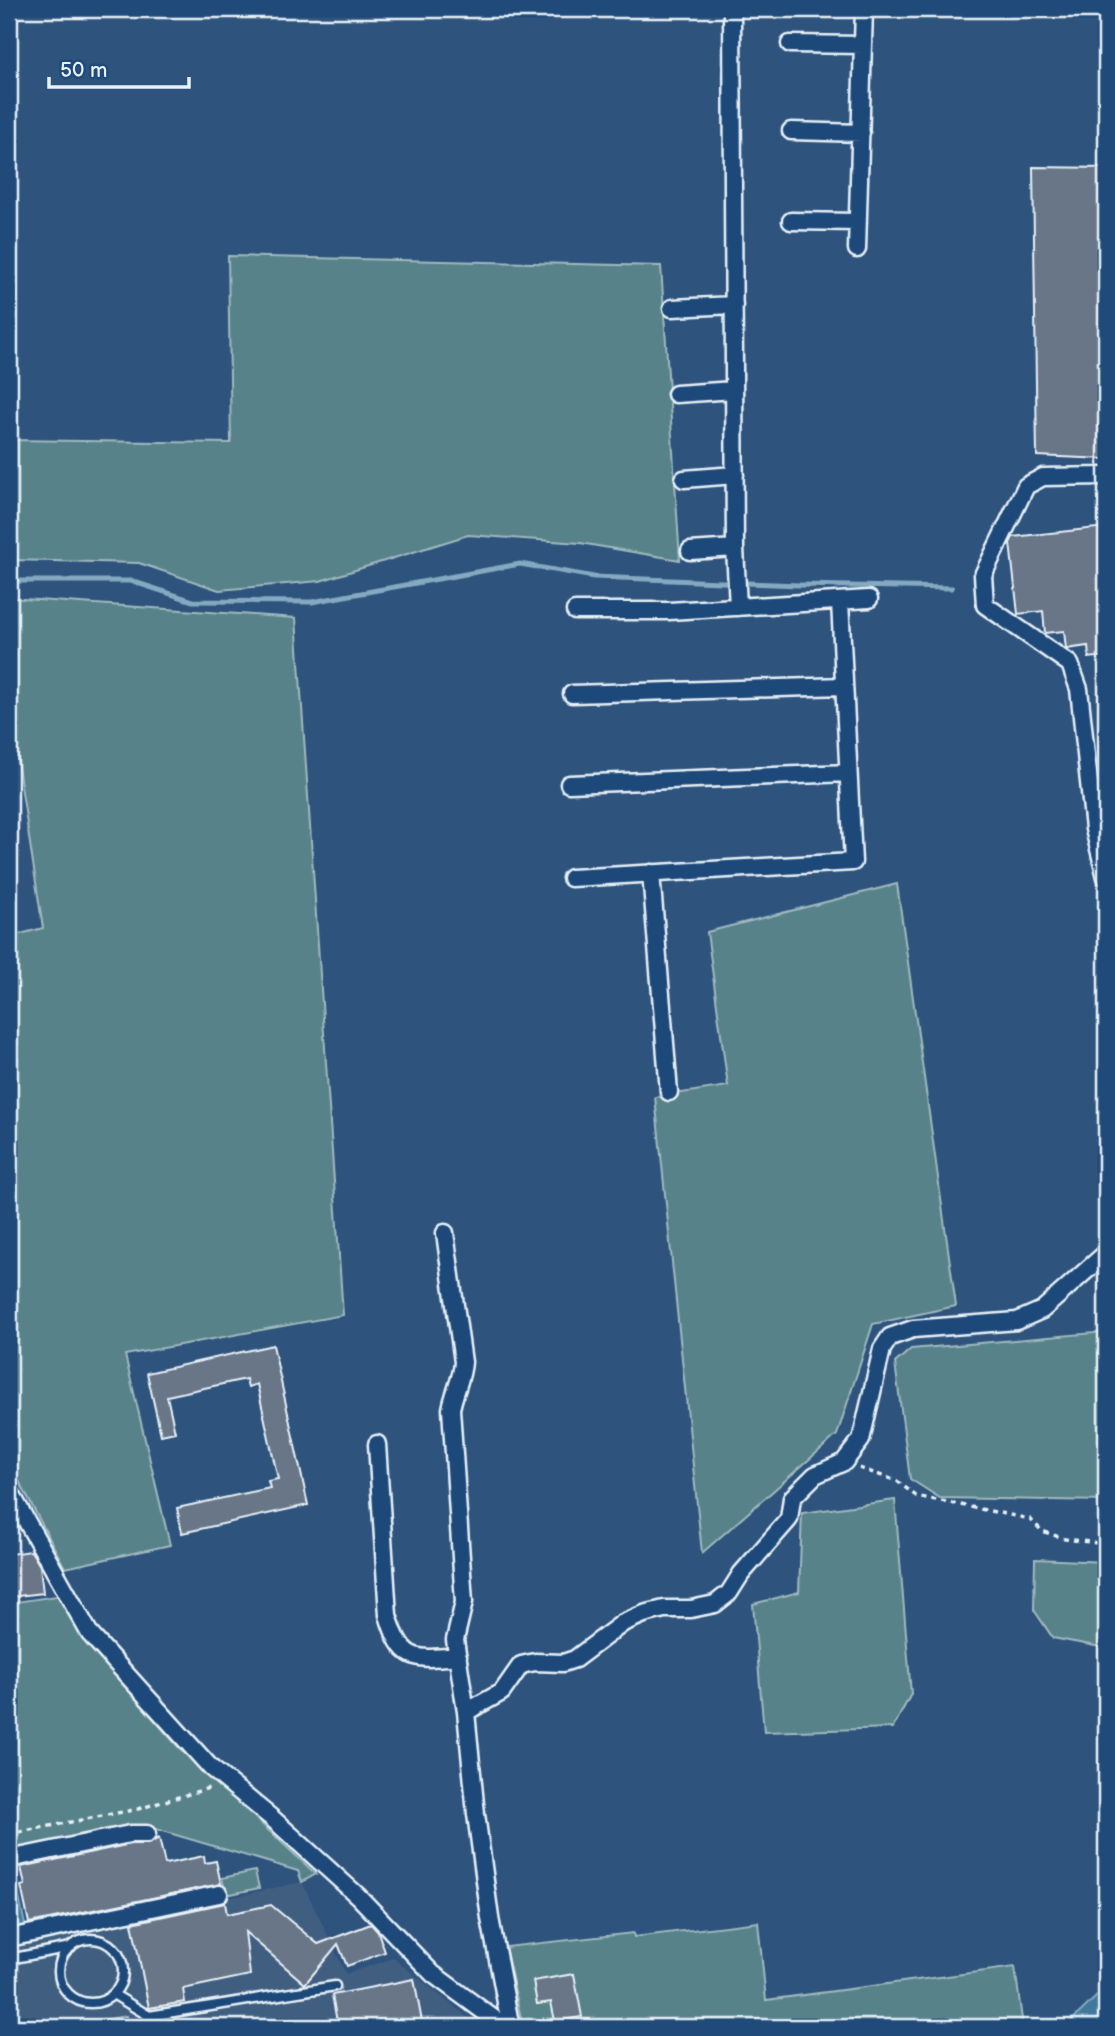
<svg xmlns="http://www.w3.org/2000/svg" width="1115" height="2036" font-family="'Balsamiq Sans',sans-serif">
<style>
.built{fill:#405e80}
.green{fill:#588289;stroke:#a0bac0;stroke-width:2}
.water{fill:#41799b;stroke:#84a9c0;stroke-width:2}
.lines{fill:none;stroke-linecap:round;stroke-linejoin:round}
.stream{stroke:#84a9c0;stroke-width:5}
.building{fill:#697688;stroke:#e8f1f8;stroke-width:2}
.lane-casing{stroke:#e8f1f8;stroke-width:13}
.street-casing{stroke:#e8f1f8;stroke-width:21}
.path{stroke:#e8f1f8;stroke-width:3.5;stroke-dasharray:5 5;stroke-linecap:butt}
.lane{stroke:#1f4a7a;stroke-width:8}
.street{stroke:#1f4a7a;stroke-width:16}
</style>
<rect width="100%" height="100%" fill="#2e537d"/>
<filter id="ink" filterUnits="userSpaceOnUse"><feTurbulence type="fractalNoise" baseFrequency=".0143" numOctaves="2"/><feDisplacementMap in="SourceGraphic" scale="14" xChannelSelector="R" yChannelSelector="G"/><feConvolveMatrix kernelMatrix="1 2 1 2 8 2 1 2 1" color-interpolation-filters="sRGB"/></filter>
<g filter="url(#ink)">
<path class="built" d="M 302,1882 L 346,1974 L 393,1958 L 480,2027 L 9,2027 L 9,1945 Z"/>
<path class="green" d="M 228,256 L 661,266 L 680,560 L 580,543 L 468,535 L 320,581 L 219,590 L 139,563 L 9,560 L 9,440 L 231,443 Z
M 9,598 L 296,618 L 343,1315 L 125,1355 L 170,1545 L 65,1568 L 9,1462 L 9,937 L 43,928 L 9,708 Z
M 897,884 L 956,1306 L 873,1324 L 837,1435 L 702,1553 L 655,1097 L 728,1086 L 707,932 Z
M 1106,1332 L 1106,1501 L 940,1498 L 910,1479 L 895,1363 L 911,1349 Z
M 895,1500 L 911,1694 L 893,1728 L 764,1732 L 753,1604 L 799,1592 L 802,1513 Z
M 1035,1559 L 1106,1562 L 1106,1648 L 1053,1638 L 1034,1610 Z
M 63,1595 L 94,1651 L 181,1750 L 316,1874 L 302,1882 L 298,1871 L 142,1825 L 9,1854 L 9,1603 Z
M 255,1871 L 259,1888 L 226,1895 L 222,1878 Z
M 758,1922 L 766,2000 L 1015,1967 L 1023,2027 L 523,2027 L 505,1947 L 633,1933 L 634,1937 Z
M 126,2016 L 128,2027 L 64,2027 Z"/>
<path class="water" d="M 13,1870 L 25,1925 L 9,1928 L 9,1871 Z
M 1106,1993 L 1106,2027 L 1065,2027 L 1098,1995 Z"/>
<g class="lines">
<path class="stream" d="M 9,581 L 131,581 L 193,601 L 312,602 L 520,564 L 594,577 L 800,585 L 952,588"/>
</g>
<path class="building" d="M 1033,167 L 1106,168 L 1106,459 L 1037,456 Z
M 1106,527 L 1106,656 L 1089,658 L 1088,646 L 1066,649 L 1064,631 L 1045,633 L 1043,611 L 1018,614 L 1010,543 L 1013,537 Z
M 273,1345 L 308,1505 L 182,1533 L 177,1508 L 270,1488 L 268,1481 L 278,1479 L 257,1384 L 248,1387 L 246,1379 L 167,1396 L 175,1432 L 161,1435 L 147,1373 Z
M 31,1551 L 40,1566 L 43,1593 L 9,1597 L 9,1554 Z
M 159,1838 L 165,1864 L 204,1856 L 205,1863 L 216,1861 L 221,1884 L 29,1923 L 21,1886 L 25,1885 L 21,1867 L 131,1844 L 148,1844 Z
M 225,1903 L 227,1914 L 271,1905 L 318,1944 L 371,1924 L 378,1932 L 385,1952 L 347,1966 L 338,1944 L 305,1984 L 245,1932 L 250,1975 L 183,1989 L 185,2002 L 149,2008 L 132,1923 Z
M 574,1974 L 582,2017 L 555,2021 L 551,2002 L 537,2004 L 533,1981 Z
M 414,1979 L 423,2027 L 338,2027 L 332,1995 Z"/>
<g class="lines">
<g class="lane-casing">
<path id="lane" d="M59 1971a32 32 0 1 1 64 0a32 32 0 1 1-64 0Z
M 9,1959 L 71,1947
M 113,1994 L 149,2016 L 335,1986"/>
</g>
<g class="street-casing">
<path id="street" d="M 732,9 L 735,548 L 738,607
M 790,44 L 863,45
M 791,131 L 861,133
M 791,221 L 858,222
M 857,249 L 864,9
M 672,308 L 734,305
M 676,394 L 734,390
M 1106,476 L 1043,477 L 1026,486 L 983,575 L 985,605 L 1070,664 L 1079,689 L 1094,829 L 1106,877
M 684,479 L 735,475
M 690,551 L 735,548
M 575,611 L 669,611 L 869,599
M 572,694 L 844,686
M 569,784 L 848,773
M 651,873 L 669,1092
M 571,878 L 853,862 L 840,601
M 445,1233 L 463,1362 C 462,1379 454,1392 451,1409 L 464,1602 L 455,1640 L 466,1712
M 377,1444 L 388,1615 C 402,1662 414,1660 458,1656
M 9,1490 L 90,1634 L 211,1768 L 273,1819 L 358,1896 L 433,1974 L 505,2027
M 9,1859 L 130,1834 L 147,1834
M 9,1938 L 219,1894
M 513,2027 L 509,2018 L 490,1918 L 476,1814 L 466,1712 L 502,1692 L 521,1665 L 535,1662 L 563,1663 L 575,1659 L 623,1623 L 644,1614 L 664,1609 L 691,1609 L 715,1604 L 729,1593 L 741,1574 L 789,1519 L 792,1498 L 815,1475 L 844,1462 L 861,1440 L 882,1349 L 890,1337 L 913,1329 L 1017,1321 L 1042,1310 L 1106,1253"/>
</g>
<path class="path" d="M 859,1468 L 897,1481 L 916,1496 L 1030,1519 L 1042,1531 L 1065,1539 L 1106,1544
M 9,1834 L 138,1809 L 209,1788"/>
<use href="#lane" class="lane"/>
<use href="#street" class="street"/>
</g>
</g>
<rect width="1115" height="2036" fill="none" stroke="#1f4a7a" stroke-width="35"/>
<rect x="18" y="18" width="1080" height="2001" fill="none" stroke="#e8f1f8" stroke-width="2.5" filter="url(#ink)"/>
<path d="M49 77v10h140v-10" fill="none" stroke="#e8f1f8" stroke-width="3.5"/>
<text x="60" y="77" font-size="21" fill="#e8f1f8" stroke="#1f4a7a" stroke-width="5" paint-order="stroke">50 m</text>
</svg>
